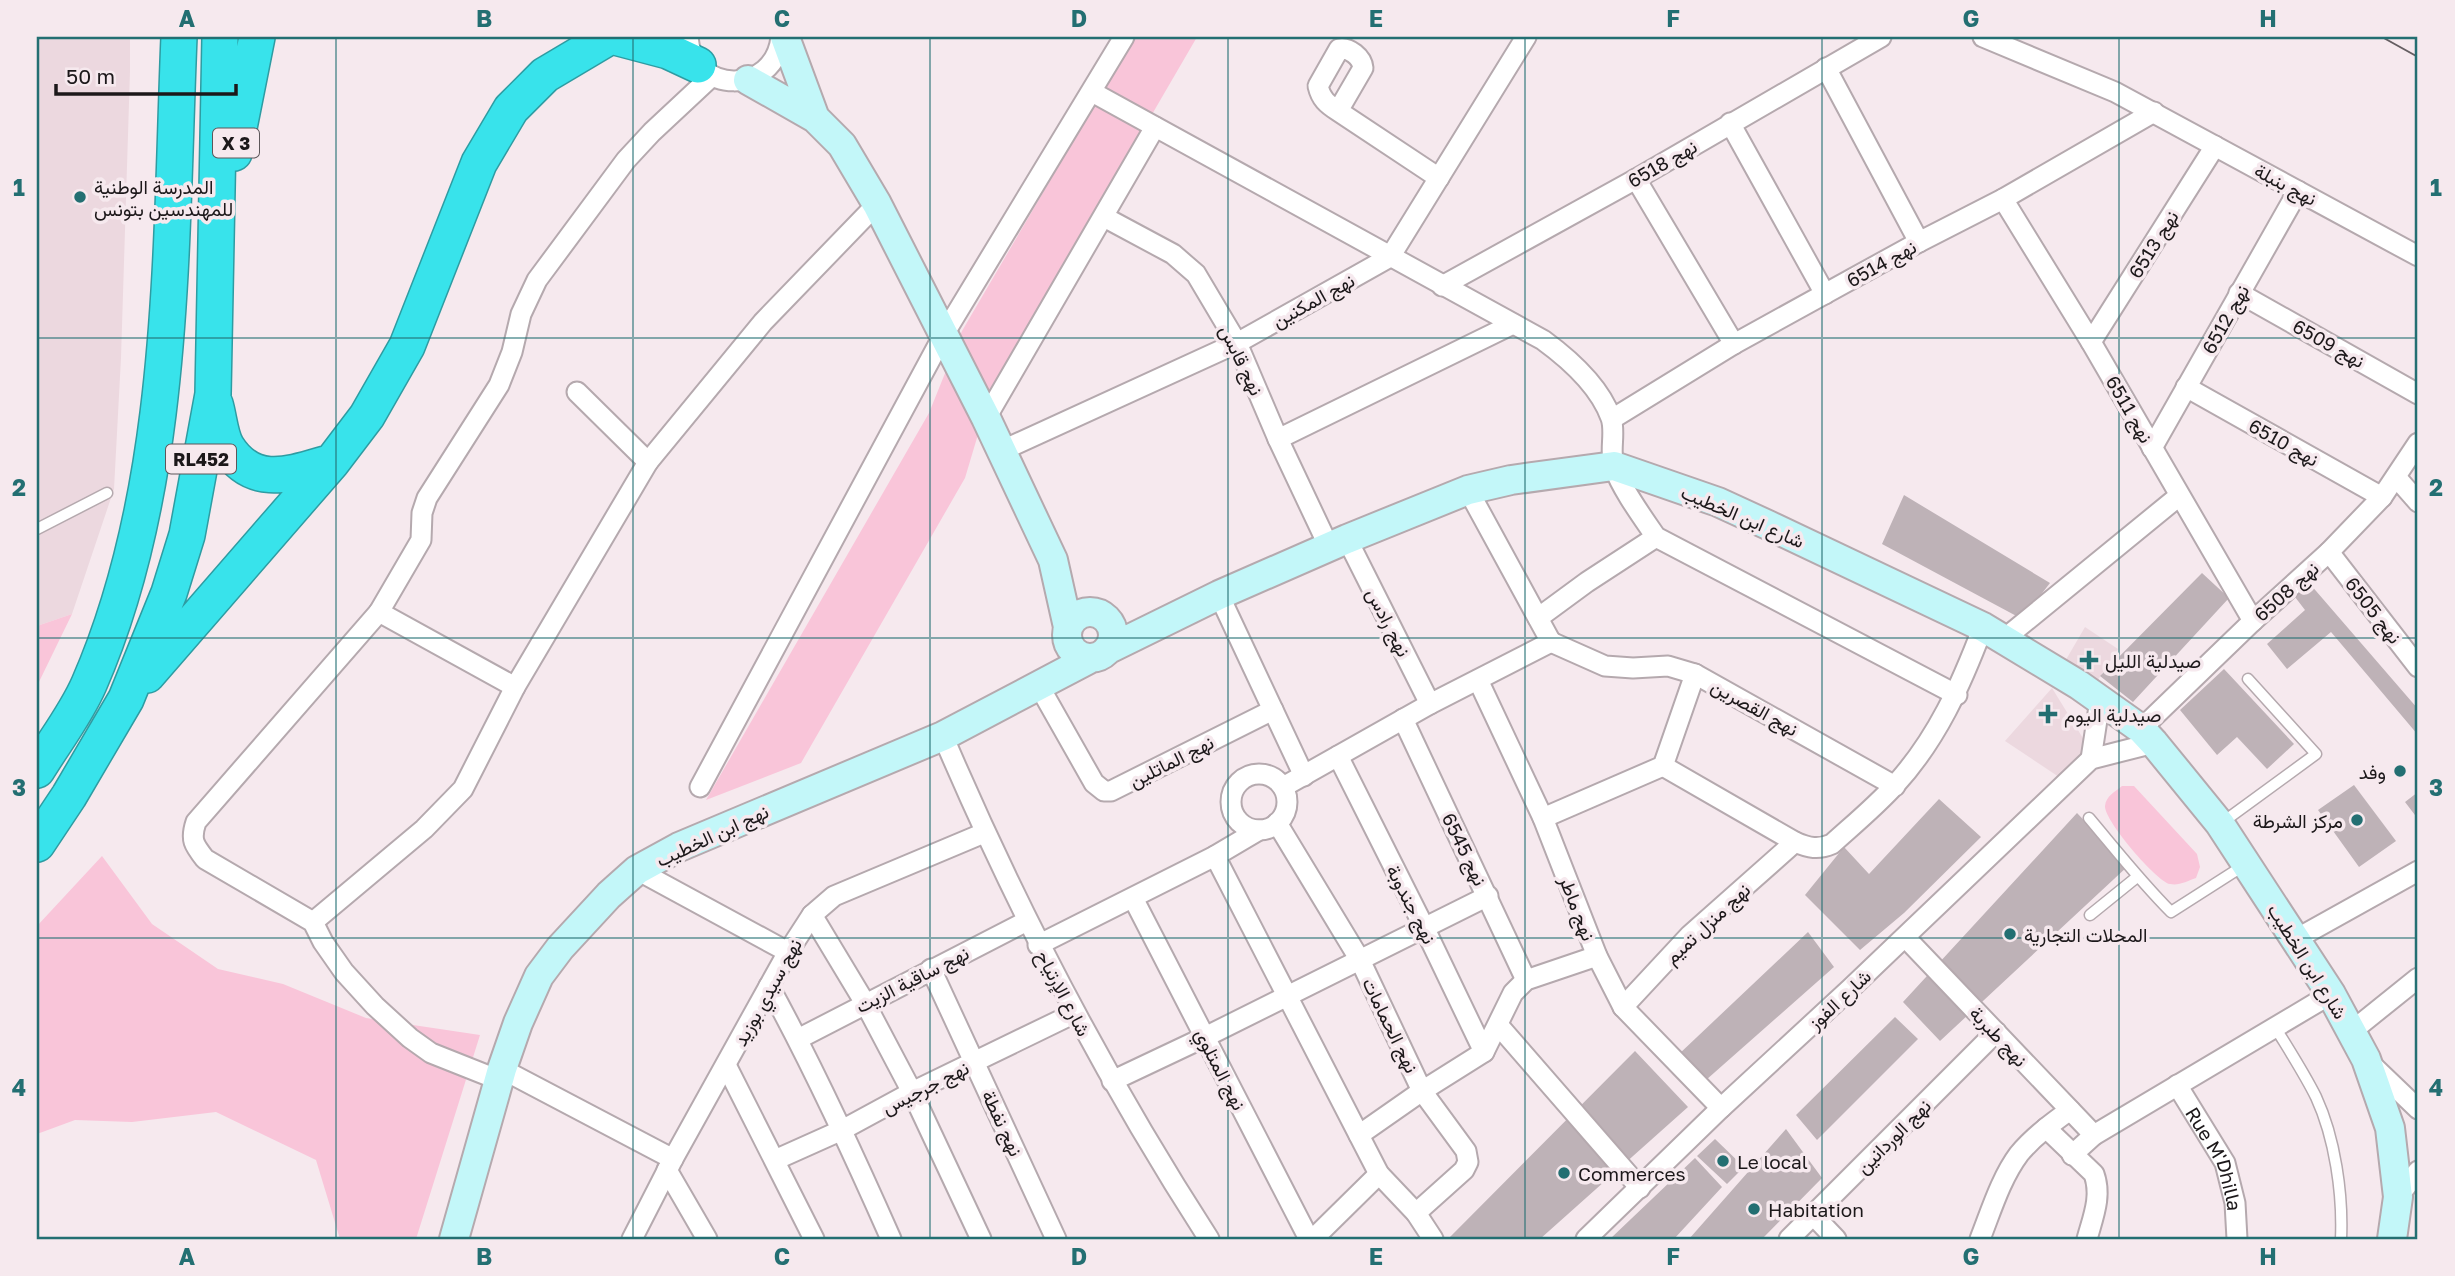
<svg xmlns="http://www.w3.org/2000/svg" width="2455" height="1276" font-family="'Golos Text',Vazirmatn,sans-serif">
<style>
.built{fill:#ecd8df}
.green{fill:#f9c5d9}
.building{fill:#beb2b7}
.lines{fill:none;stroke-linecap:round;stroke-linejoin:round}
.lane-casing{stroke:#b5a9ae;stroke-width:13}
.street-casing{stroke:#b5a9ae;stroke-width:23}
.secondary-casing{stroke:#b5a9ae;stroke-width:32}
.highway-casing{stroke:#2e9ca2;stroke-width:38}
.lane{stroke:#fff;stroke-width:10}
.street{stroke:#fff;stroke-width:19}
.secondary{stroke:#c3f7f9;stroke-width:28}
.highway{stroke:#38e3eb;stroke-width:35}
.tram{stroke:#655e61;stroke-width:2}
.grid{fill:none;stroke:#236f72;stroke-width:2;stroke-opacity:0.55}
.poi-dot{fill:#236f72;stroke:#f6e9ee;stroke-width:2.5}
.labels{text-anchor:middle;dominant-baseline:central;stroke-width:7;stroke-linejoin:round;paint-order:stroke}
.shield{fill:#f6e9ee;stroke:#5d575a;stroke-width:2}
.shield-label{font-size:18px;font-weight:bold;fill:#1c181a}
.street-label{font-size:19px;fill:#1c181a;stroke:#f6e9ee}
.poi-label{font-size:19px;fill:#1c181a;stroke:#f6e9ee;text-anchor:start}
.neatline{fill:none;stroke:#236f72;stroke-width:2.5}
.grid-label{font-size:23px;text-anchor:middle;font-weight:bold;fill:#236f72}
</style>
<rect width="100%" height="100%" fill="#f6e9ee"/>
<path class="built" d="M 37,37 L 130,37 L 130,71 L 121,358 L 114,489 L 72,614 L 37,626 Z
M 2085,627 L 2118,649 L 2092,689 L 2060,670 Z
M 2052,688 L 2089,748 L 2062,779 L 2005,741 Z"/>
<path class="green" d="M 1134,37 L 1197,37 L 991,391 L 965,478 L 801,763 L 706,800 L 929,413 L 962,331 Z
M 72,614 L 37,686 L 37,626 Z
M 2122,786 L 2134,786 L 2197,854 L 2200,867 L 2196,878 C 2187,881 2179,886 2170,884 C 2156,881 2104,820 2105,806 C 2106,796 2115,792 2122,786 Z
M 102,856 L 152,924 L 218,969 L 283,984 L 366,1018 L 480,1035 L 416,1239 L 340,1239 L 316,1160 L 216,1112 L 132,1122 L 75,1120 L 37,1134 L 37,926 Z"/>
<path class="building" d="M 1904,495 L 2050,583 L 2022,619 L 1882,544 Z
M 2202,573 L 2229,598 L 2133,702 L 2100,676 Z
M 2310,584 L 2418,709 L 2418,735 L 2331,632 L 2287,669 L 2267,644 L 2305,610 L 2295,597 Z
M 2224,669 L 2294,744 L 2267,769 L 2237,737 L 2217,755 L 2180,710 Z
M 2354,785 L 2396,841 L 2359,867 L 2318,810 Z
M 2418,792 L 2418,819 L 2405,802 Z
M 1939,799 L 1981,837 L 1904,913 L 1860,950 L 1805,895 L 1844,847 L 1869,874 Z
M 2077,813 L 2128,866 L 1940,1041 L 1903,1002 Z
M 1808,932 L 1834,967 L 1706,1080 L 1678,1055 Z
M 1895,1017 L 1918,1039 L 1817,1140 L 1796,1115 Z
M 1635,1051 L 1688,1107 L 1540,1239 L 1448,1239 Z
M 1786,1129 L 1822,1178 L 1762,1239 L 1689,1239 Z
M 1715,1139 L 1744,1167 L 1727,1184 L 1697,1156 Z
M 1695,1158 L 1722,1187 L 1674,1239 L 1610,1239 Z"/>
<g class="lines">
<g class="lane-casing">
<path id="lane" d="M 37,529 L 107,493
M 2089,818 C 2116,850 2141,882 2171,912 L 2243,866
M 2223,822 L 2316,754 L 2248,679
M 2090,915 L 2137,877
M 2275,1027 C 2289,1050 2304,1073 2316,1097 C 2335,1138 2343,1194 2341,1239"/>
</g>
<g class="street-casing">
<g id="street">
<path d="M 688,37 C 692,95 775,96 781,37"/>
<path d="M 1983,37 L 2115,92 L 2418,256"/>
<path d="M 1826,68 L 1919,242"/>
<path d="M 1092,92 L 1543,340 C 1569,359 1600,387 1611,418 C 1616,432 1609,451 1614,467 C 1621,488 1643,518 1656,537 L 1957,695"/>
<path d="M 1338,111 L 1363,68 C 1362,57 1349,47 1339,49 L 1318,86 C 1321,99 1327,104 1338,111 L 1439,178"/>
<path d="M 1730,123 L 1825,294"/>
<path d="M 1636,179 L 1734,344"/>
<path d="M 2003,199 L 2091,342 L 2253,621"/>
<path d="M 1104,217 L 1173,254 L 1196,274 L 1237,343 L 1278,439 L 1329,547"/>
<path d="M 1442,286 L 1636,179 L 1881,37"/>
<path d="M 2239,293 L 2418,394"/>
<path d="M 2091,342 L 2215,146"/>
<path d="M 2186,387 L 2382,497"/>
<path d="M 577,392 L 648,462"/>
<path d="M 986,418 L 1155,127"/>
<path d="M 1612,419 L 1734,344 L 1919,242 L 2003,199 L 2154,112"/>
<path d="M 1278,439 L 1513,324"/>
<path d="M 2152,448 L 2298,191"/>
<path d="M 1001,451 L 1237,343 L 1390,257 L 1526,37"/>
<path d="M 2396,477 L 2418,502"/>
<path d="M 1347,539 L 1430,704"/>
<path d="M 2329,552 L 2418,667"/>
<path d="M 1219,595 L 1304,776"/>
<path d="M 379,612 L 421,540 L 422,513 L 427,498 L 499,385 L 512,352 L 521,314 L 537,280 L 626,160 L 652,132 L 712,76"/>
<path d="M 1538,618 L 1587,582 L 1656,537"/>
<path d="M 2004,639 L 2179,496"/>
<path d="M 1551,642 L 1605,666 L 1633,668 L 1668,666 L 1695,674 L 1895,786"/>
<path d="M 1478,680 L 1543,818 L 1597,956 L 1623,1007 L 1721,1108"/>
<path d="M 1039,686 L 1094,783 L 1104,791 L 1111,791 L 1273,710"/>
<path d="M 1403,719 L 1526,980"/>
<path d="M 2141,729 L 2253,621 L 2329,552 L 2382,497 L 2418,443"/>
<path d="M 943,736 C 1018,912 1105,1078 1209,1239"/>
<path d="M 1338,756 L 1424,927 L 1484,1052"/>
<path d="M 2091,759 L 2100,700"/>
<path d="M 1663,766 L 1795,842 C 1809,848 1818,850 1832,844 C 1853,825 1876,806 1895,785 C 1937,739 1961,685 1983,627"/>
<circle cx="1259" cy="802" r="28"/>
<path d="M 700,787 L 944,334 L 1124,37"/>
<path d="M 1283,787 L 1430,704 L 1551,642 L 1468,490"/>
<path d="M 1543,818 L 1663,766 L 1695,674"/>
<path d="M 1277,823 L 1360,960 L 1422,1091 L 1466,1151 L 1468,1162 L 1464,1170 L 1416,1213"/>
<path d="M 1215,856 L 1379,1174 L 1416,1213 L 1433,1239"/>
<path d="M 637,870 L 788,952"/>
<path d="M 1133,898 L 1309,1239"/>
<path d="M 812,915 L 865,1003 L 912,1092 L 981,1239"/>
<path d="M 313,922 L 424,829 L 463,789 L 515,687 L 648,462 L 763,322 L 877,204"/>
<path d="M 1905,937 L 2094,1135"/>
<path d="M 2296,939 L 2418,871"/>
<path d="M 1038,945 L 1215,856 L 1259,830"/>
<path d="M 931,969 L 1056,1239"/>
<path d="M 769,986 C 814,1068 853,1153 891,1239"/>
<path d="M 1623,1007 L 1690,935 L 1795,842"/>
<path d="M 1499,1026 L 1640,1188"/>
<path d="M 2352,1031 L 2418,978"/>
<path d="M 798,1039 L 1027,921"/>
<path d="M 2371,1064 L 2418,1109"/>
<path d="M 726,1065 L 814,1239"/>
<path d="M 502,1069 L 673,1159"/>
<path d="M 499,1080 L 431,1053 L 410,1038 L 375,1006 L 344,972 L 323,942 L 313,922 L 205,859 C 194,845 190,840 196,822 L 379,612 L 515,687"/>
<path d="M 1112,1081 L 1205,1037 L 1488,896"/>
<path id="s1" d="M 2177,1085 L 2225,1163 L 2235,1203 L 2237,1239"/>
<path d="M 2046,1128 L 2094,1174 C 2102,1196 2093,1217 2087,1239"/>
<path d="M 1359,1135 L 1422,1091 L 1484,1052 L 1513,993 L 1526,980 L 1597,956"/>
<path d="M 2072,1155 L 2094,1135 L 2331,994"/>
<path d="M 775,1160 L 842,1130 L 912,1092 L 1075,1013"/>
<path d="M 667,1170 L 707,1239"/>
<path d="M 2398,1197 L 2418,1171"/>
<path d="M 1814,1216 L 1836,1239"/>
<path d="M 632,1239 L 673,1159 L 788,952 L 812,915 L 834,896 L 984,833"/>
<path d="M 1313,1239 L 1379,1174"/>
<path d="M 1586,1239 L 1721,1108 L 1851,988 L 2091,759 L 2154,743"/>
<path d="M 1789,1239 L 1996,1032"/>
<path d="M 1980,1239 C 1991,1211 2001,1178 2019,1154 C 2033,1137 2052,1123 2070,1110"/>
</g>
</g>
<g class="secondary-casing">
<path id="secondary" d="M 748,80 L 815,118 L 785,37
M 815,118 L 842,145 L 877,204 L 986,418 L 1053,560 L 1068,627
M1067 635a23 23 0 1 1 46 0a23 23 0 1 1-46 0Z
M 1107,650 L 1219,595 L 1347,539 L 1468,490 L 1511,480 L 1614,466 L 1718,502 L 1768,525 L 1983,627 L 2079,685 L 2141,729 L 2154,743 L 2220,824 L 2331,994 L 2366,1059 L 2390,1128 L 2398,1197 L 2392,1239
M 454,1239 L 502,1069 L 518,1023 L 539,976 L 560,948 L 609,895 L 637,870 L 679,847 L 943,736 L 1091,658"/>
</g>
<g class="highway-casing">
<path id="highway" d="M 615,37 L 668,51 L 698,65
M 234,153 L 257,37
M 332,462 L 367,416 L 407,346 L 479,163 L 511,109 L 545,75 L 609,37
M 147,675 L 332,462 C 293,473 254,490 227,447 C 220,436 219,417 215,404
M 37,770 C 54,742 76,714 89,684 C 176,485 170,250 179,37
M 37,844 L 69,796 L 126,699 L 169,593 L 187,535 L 213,394 L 220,37"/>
</g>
<use href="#lane" class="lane"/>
<use href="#street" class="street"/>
<use href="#secondary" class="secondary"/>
<use href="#highway" class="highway"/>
<path class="tram" d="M 2382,37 L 2418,57"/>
</g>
<path class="grid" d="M 336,37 L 336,1239M 633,37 L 633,1239M 930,37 L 930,1239M 1228,37 L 1228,1239M 1525,37 L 1525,1239M 1822,37 L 1822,1239M 2119,37 L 2119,1239M 37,338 L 2418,338M 37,638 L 2418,638M 37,938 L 2418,938"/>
<g class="poi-dot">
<circle cx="80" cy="197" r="7"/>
<path d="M2085.5 649.5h7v7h7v7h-7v7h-7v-7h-7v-7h7z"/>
<path d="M2044.5 703.5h7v7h7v7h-7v7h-7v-7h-7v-7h7z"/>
<circle cx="2400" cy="771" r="7"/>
<circle cx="2357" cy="820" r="7"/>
<circle cx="2010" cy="934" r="7"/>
<circle cx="1723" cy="1161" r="7"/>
<circle cx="1564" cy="1173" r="7"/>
<circle cx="1754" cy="1209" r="7"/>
</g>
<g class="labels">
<g class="shield">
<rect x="213" y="128.5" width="46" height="29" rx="5"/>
<rect x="166" y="444.5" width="70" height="29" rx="5"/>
</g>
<g class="shield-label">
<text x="236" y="143">X 3</text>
<text x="201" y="459">RL452</text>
</g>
<g class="street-label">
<text transform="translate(1662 163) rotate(-30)">نهج 6518</text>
<text transform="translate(2286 184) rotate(28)">نهج بنبلة</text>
<text transform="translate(2153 244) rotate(-58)">نهج 6513</text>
<text transform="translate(1881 263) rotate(-29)">نهج 6514</text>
<text transform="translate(1313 300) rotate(-29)">نهج المكنين</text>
<text transform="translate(2225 319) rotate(-61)">نهج 6512</text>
<text transform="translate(2329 343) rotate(29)">نهج 6509</text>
<text transform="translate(1242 360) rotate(64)">نهج قابس</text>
<text transform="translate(2130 409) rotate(60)">نهج 6511</text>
<text transform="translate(2284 442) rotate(29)">نهج 6510</text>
<text transform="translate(1743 516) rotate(23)">شارع ابن الخطيب</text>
<text transform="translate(2286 591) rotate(-42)">نهج 6508</text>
<text transform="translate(2374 610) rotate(52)">نهج 6505</text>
<text transform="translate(1389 622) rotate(63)">نهج رادس</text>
<text transform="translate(1755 707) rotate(29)">نهج القصرين</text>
<text transform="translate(1171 761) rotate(-27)">نهج الماتلين</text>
<text transform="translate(712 835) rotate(-25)">نهج ابن الخطيب</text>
<text transform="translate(1465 849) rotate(64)">نهج 6545</text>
<text transform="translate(1412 904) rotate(63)">نهج جندوبة</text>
<text transform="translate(1578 908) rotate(69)">نهج ماطر</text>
<text transform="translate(1707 923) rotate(-43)">نهج منزل تميم</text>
<text transform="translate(2308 961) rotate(58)">شارع ابن الخطيب</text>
<text transform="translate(912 979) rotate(-27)">نهج ساقية الزيت</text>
<text transform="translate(767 992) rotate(-61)">نهج سيدي بوزيد</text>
<text transform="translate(1064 993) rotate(62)">شارع الإرتياح</text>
<text transform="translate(1839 999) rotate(-43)">شارع الفوز</text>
<text transform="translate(1391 1025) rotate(64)">نهج الحمامات</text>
<text transform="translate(1999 1036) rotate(47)">نهج طبربة</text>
<text transform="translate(1221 1069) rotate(63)">نهج المتلوي</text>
<text transform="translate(925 1087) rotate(-27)">نهج جرجيس</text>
<text transform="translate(1003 1123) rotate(65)">نهج نفطة</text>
<text transform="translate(1893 1136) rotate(-45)">نهج الوردانين</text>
<text stroke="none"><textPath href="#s1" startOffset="84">Rue M'Dhilla</textPath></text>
</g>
<g class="poi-label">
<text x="94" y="186">المدرسة الوطنية<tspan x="94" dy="22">للمهندسين بتونس</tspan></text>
<text x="2105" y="660">صيدلية الليل</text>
<text x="2064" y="714">صيدلية اليوم</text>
<text x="2386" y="771" text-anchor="end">وفد</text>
<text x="2343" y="820" text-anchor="end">مركز الشرطة</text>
<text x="2024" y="934">المحلات التجارية</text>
<text x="1737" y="1161">Le local</text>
<text x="1578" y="1173">Commerces</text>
<text x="1768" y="1209">Habitation</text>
</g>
</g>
<rect width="2455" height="1276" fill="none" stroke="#f6e9ee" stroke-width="77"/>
<path d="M56 84v10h180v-10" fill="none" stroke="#1c181a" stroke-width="3.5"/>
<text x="66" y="84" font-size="21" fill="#1c181a" stroke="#f6e9ee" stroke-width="5" paint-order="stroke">50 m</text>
<rect x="38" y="38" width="2378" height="1200" class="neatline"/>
<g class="grid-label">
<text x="187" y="27">A</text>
<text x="484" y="27">B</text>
<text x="782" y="27">C</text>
<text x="1079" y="27">D</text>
<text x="1376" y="27">E</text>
<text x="1673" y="27">F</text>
<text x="1971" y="27">G</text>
<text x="2268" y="27">H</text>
<text x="19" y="196">1</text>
<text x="2436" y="196">1</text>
<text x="19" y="496">2</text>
<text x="2436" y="496">2</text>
<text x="19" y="796">3</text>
<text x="2436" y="796">3</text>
<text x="19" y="1096">4</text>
<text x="2436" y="1096">4</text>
<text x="187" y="1265">A</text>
<text x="484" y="1265">B</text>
<text x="782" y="1265">C</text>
<text x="1079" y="1265">D</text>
<text x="1376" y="1265">E</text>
<text x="1673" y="1265">F</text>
<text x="1971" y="1265">G</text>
<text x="2268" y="1265">H</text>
</g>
</svg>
